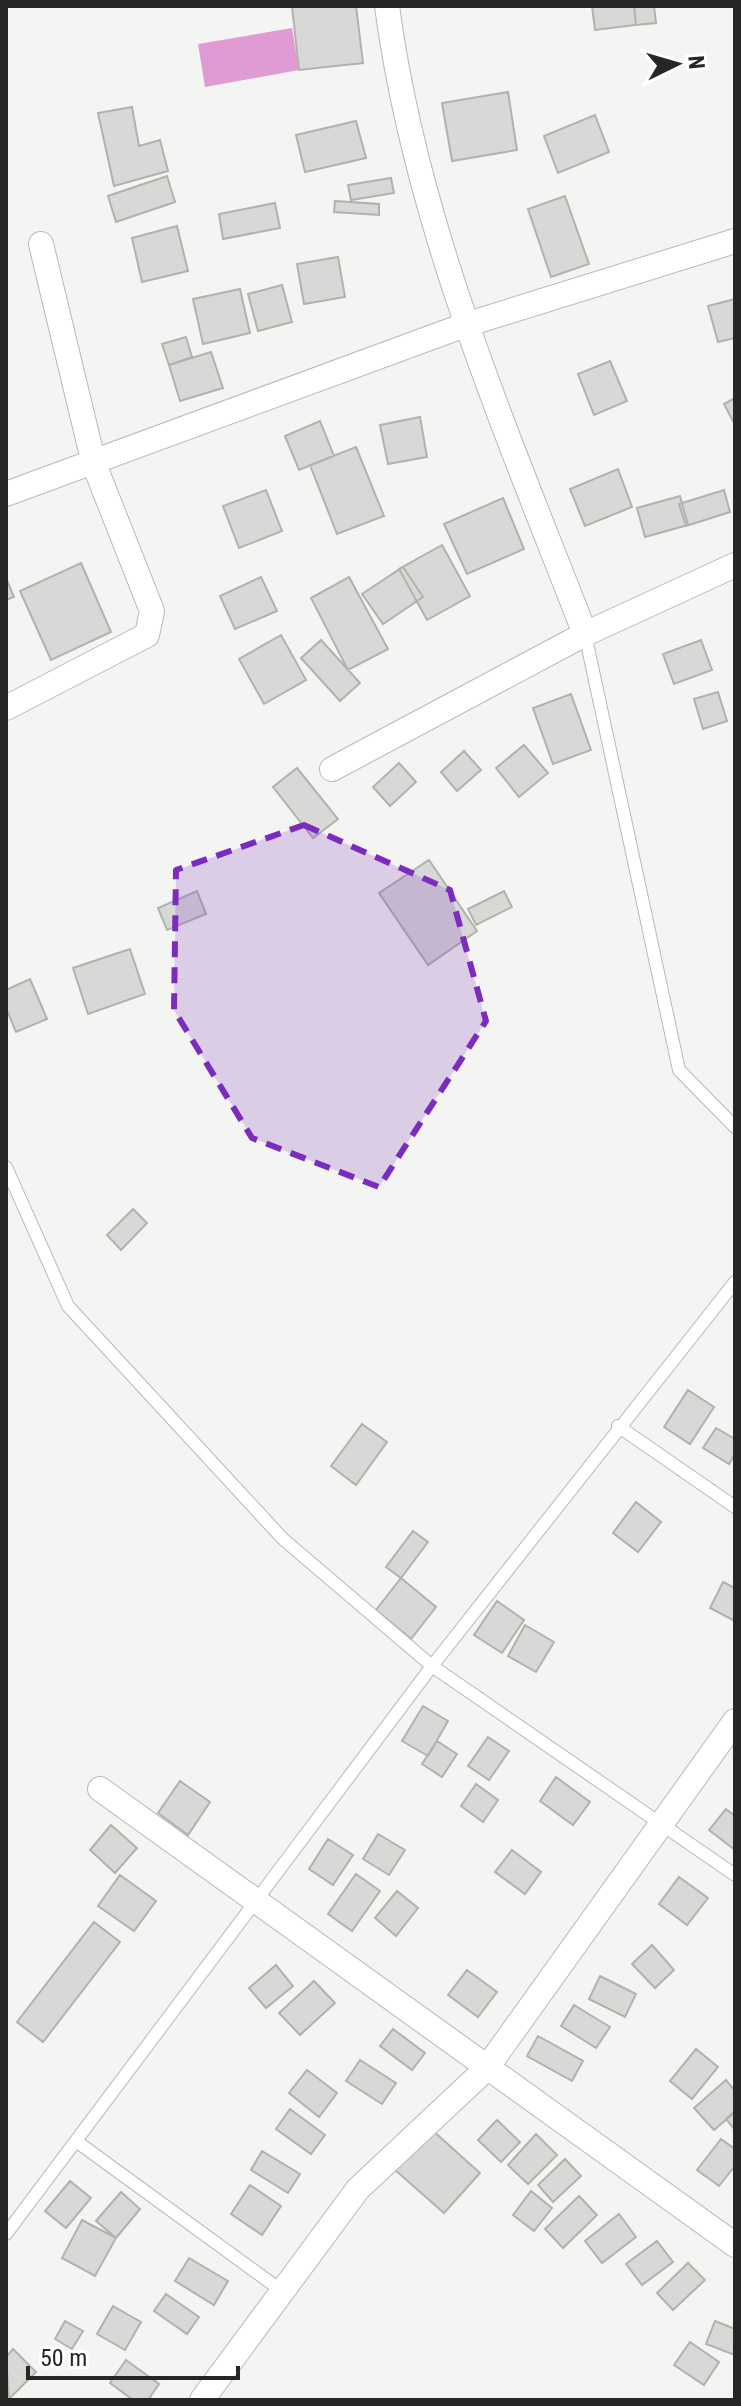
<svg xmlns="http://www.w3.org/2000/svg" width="741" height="2406" font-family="'Roboto Condensed',sans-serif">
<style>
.water{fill:#df9bd4}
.building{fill:#d8d9d6;stroke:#b1b2af;stroke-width:2}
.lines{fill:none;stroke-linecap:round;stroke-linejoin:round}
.lane-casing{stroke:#b8b9b6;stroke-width:14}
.street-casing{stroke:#b8b9b6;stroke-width:26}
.lane{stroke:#fff;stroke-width:12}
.street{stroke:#fff;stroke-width:24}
.marked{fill:#7b2cbf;fill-opacity:0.2;stroke:#7b2cbf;stroke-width:6;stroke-dasharray:16 10;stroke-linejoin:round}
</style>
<rect width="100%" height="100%" fill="#f4f5f2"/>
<path class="water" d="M 292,28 L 299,70 L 205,87 L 198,44 Z"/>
<path class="building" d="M 292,6 L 356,6 L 363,63 L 299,70 Z
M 592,6 L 634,6 L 636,25 L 595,30 Z
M 634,6 L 654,6 L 656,23 L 636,25 Z
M 508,92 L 517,150 L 452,161 L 442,103 Z
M 132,107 L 139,146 L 160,140 L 168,171 L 114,186 L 98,113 Z
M 595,115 L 609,152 L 558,173 L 544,136 Z
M 356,121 L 366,158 L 305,172 L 296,135 Z
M 167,176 L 175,202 L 116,222 L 108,196 Z
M 391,178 L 394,193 L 351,200 L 348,185 Z
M 565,196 L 589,264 L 551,277 L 528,209 Z
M 335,201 L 379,204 L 379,215 L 334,212 Z
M 275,203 L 280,228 L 223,239 L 219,214 Z
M 177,226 L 188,271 L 142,282 L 132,238 Z
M 338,257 L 345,297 L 304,304 L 297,264 Z
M 282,285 L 292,322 L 258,331 L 248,294 Z
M 240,289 L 250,333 L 203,344 L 193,299 Z
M 735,299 L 735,338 L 718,342 L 708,306 Z
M 186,337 L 192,357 L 169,365 L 162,344 Z
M 211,352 L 223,388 L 180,401 L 169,365 Z
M 610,361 L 627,401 L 594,415 L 578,374 Z
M 735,398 L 735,425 L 724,404 Z
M 420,417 L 427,457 L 388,464 L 380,425 Z
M 320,421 L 334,456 L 299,470 L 285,436 Z
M 356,447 L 384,516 L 337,534 L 310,465 Z
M 618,469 L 632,507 L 585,526 L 570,489 Z
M 266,490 L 282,531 L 239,548 L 223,506 Z
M 724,490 L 730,512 L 686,526 L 679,504 Z
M 680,496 L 688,525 L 645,537 L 637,508 Z
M 503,498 L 524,549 L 467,574 L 444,524 Z
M 442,545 L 470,596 L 427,620 L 399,569 Z
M 81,563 L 111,632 L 51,660 L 20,591 Z
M 403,567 L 423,597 L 383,624 L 362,594 Z
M 261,577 L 277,611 L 235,629 L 220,596 Z
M 349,577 L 388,649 L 348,670 L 311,598 Z
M 6,578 L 14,597 L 6,600 Z
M 281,635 L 306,680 L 264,704 L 239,659 Z
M 321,640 L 360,683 L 340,701 L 301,658 Z
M 701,640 L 712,670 L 674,684 L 663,654 Z
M 718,692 L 727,721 L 703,729 L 694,699 Z
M 571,694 L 591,750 L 553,764 L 533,708 Z
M 524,745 L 548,773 L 519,797 L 496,768 Z
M 464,751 L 481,770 L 457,791 L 441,772 Z
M 399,763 L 416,782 L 390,806 L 373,787 Z
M 297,768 L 338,819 L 313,838 L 273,787 Z
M 429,860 L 477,931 L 428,965 L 379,893 Z
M 197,891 L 206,914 L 167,930 L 158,908 Z
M 504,891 L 512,907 L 476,925 L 468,909 Z
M 130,949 L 145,994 L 88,1014 L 73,968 Z
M 30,979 L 47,1019 L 16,1032 L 6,1008 L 6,990 Z
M 133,1209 L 147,1223 L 121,1250 L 107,1235 Z
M 688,1390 L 714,1407 L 690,1444 L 664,1427 Z
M 362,1424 L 387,1442 L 356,1485 L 331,1466 Z
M 716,1428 L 735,1439 L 735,1454 L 729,1464 L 703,1448 Z
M 636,1502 L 661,1522 L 638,1552 L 613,1533 Z
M 413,1531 L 428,1542 L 401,1578 L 386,1567 Z
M 401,1578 L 436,1607 L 411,1639 L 376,1610 Z
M 723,1582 L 735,1588 L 735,1621 L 710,1608 Z
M 497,1601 L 524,1620 L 502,1653 L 474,1635 Z
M 525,1625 L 554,1642 L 536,1672 L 508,1656 Z
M 423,1706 L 448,1721 L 428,1756 L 402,1741 Z
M 488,1737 L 509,1751 L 489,1780 L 468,1766 Z
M 437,1741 L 457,1754 L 442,1777 L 422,1764 Z
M 556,1777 L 590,1802 L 573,1825 L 540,1801 Z
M 180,1781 L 210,1802 L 188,1835 L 158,1813 Z
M 476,1784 L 498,1800 L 483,1822 L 461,1806 Z
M 726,1809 L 735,1816 L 735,1850 L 709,1830 Z
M 111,1825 L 137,1848 L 115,1873 L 90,1850 Z
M 378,1834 L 405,1850 L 389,1875 L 363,1859 Z
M 328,1839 L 353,1855 L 333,1885 L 309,1869 Z
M 512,1850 L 541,1872 L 525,1894 L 495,1872 Z
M 356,1874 L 380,1891 L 352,1931 L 328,1914 Z
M 120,1875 L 156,1901 L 134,1931 L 98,1906 Z
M 679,1877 L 708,1898 L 687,1925 L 659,1904 Z
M 397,1891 L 418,1908 L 396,1936 L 375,1918 Z
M 94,1922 L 120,1942 L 43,2042 L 17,2022 Z
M 652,1945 L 674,1970 L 655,1988 L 632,1964 Z
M 276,1965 L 293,1986 L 266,2008 L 249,1988 Z
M 467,1970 L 497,1992 L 478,2017 L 448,1995 Z
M 600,1976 L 636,1994 L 625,2017 L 589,1999 Z
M 314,1981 L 335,2003 L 300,2035 L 279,2013 Z
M 574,2005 L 610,2027 L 596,2048 L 561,2026 Z
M 393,2029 L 425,2053 L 412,2070 L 380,2046 Z
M 538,2036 L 583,2061 L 572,2081 L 527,2056 Z
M 696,2049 L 718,2067 L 692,2099 L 670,2081 Z
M 360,2060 L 396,2083 L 382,2104 L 346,2081 Z
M 307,2070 L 337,2093 L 319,2117 L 289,2093 Z
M 726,2080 L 735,2091 L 735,2112 L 714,2130 L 694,2108 Z
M 290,2109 L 325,2135 L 311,2154 L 276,2129 Z
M 735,2111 L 735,2130 L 726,2119 Z
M 497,2120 L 520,2142 L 501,2162 L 478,2140 Z
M 431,2129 L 480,2173 L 444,2213 L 395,2170 Z
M 536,2134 L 557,2155 L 528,2184 L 508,2165 Z
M 721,2139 L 735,2149 L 735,2166 L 719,2186 L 697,2170 Z
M 262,2151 L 300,2174 L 288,2193 L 251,2170 Z
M 565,2159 L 581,2176 L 553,2202 L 538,2185 Z
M 70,2181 L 91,2198 L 66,2228 L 45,2211 Z
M 250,2185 L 281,2206 L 262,2235 L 231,2214 Z
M 531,2191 L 552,2208 L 534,2231 L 513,2215 Z
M 121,2192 L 140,2209 L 116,2238 L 96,2221 Z
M 579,2196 L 597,2215 L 563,2248 L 545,2229 Z
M 619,2214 L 636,2237 L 602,2263 L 585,2241 Z
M 82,2220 L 116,2238 L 95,2276 L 62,2258 Z
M 657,2241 L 673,2262 L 642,2285 L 626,2264 Z
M 189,2258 L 228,2281 L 214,2305 L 175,2281 Z
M 688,2263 L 705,2280 L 673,2310 L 657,2293 Z
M 166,2294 L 199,2317 L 187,2334 L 154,2311 Z
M 113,2306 L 141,2322 L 125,2350 L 97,2334 Z
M 65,2321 L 83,2331 L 72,2349 L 55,2339 Z
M 715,2321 L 735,2329 L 735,2355 L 706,2344 Z
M 690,2342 L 719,2362 L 704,2385 L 674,2365 Z
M 13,2349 L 36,2372 L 9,2399 L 6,2357 Z
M 126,2360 L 159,2384 L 148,2400 L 133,2400 L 110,2383 Z"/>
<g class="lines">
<g class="lane-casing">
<path id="lane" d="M 585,634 L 679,1070 L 735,1127
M 6,1167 L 68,1306 L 283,1539 L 432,1666 L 735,1875
M 618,1426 L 735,1507
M 76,2141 L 282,2291
M 6,2234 L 432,1666 L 735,1282"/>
</g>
<g class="street-casing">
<path id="street" d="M 387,6 C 416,225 506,430 585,634
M 6,494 L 465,325 L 735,241
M 6,708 L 147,635 L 152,611 L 94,464 L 41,244
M 332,769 L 585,634 L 735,565
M 100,1789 L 735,2245
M 202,2400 L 358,2189 L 486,2069 L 735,1721"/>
</g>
<use href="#lane" class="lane"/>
<use href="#street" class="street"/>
</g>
<path class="marked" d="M 304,825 L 450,890 L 486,1021 L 379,1187 L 252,1138 L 174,1010 L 176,870 Z"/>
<rect width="741" height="2406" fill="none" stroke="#262625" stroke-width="16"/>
<g transform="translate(677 64) rotate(85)" stroke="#ffffff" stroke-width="6" paint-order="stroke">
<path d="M0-6L14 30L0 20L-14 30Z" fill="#262625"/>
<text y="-12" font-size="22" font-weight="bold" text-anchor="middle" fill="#262625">N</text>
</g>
<path d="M28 2366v12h210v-12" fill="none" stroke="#262625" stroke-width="4"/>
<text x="40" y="2366" font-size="24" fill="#262625" stroke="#ffffff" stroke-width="6" paint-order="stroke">50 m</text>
</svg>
